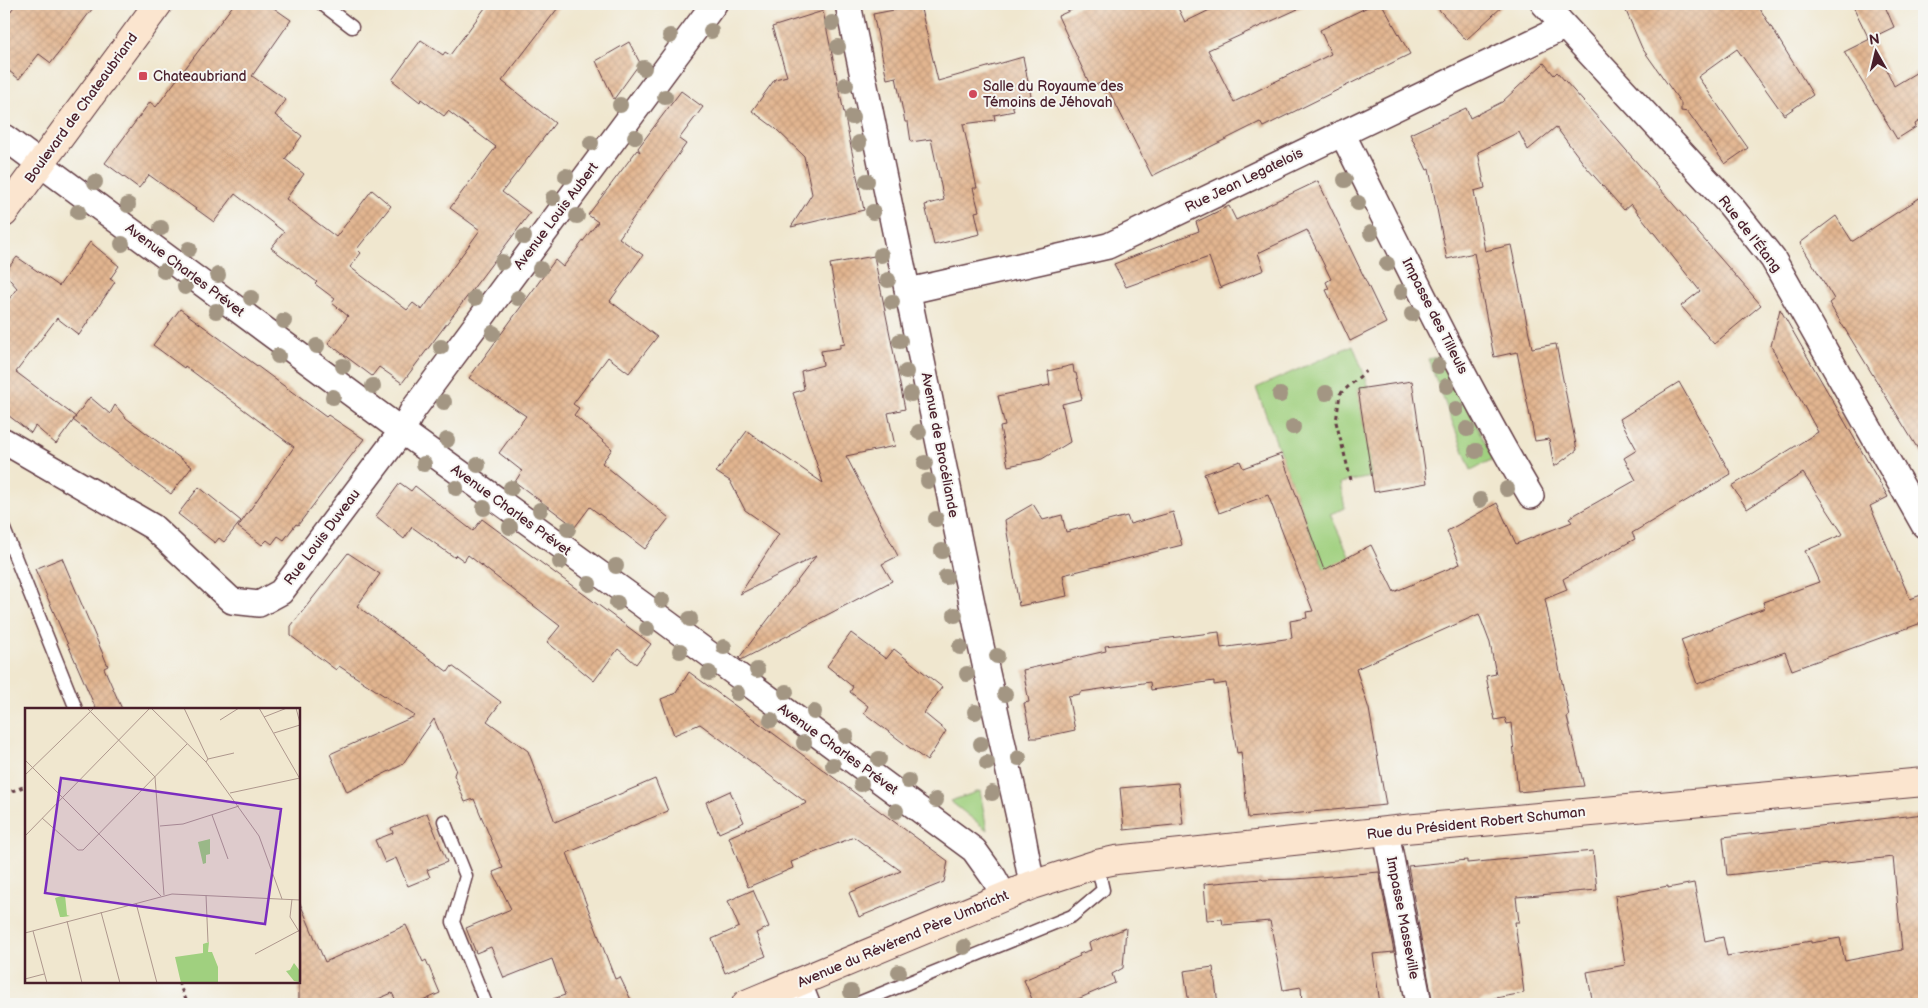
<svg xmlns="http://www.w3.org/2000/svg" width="1928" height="1008" font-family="'Balsamiq Sans',sans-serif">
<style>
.green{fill:#a0d07f;stroke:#757855}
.building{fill:url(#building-cross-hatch)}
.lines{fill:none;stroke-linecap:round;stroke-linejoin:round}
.lane-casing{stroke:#633d44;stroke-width:15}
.street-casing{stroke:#633d44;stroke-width:28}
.secondary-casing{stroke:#633d44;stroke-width:30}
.path{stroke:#633d44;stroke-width:3;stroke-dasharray:4 4;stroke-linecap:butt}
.lane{stroke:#fff;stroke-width:12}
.street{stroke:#fff;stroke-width:25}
.secondary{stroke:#fbe5cf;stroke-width:28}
.tree{fill:#a39683}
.poi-dot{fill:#d1495b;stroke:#f6f6f2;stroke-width:2}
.labels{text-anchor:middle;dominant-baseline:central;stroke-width:4;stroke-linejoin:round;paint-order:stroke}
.poi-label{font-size:14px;fill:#4a1f2b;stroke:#f6f6f2;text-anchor:start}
.street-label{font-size:14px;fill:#4a1f2b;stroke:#f6f6f2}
.inset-road{fill:none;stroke:#ae978d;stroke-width:1}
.view{fill:#7b2cbf;fill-opacity:0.15;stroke:#7b2cbf;stroke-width:2.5}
.inset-edge{fill:none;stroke:#4a1f2b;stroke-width:2.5}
</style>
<defs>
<pattern id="building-cross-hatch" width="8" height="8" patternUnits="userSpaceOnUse" patternTransform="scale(1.25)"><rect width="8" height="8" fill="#e2b590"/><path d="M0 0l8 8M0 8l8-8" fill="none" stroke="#c39b7c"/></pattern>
</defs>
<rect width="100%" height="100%" fill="#f6f6f2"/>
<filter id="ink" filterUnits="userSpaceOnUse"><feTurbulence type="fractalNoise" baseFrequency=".02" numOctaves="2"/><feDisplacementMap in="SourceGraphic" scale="10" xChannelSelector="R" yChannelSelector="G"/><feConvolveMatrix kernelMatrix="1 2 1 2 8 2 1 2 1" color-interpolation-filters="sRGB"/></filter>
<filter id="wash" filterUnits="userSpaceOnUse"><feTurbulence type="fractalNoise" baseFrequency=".0096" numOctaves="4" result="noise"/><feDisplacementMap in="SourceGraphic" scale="20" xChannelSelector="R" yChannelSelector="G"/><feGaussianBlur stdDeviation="1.12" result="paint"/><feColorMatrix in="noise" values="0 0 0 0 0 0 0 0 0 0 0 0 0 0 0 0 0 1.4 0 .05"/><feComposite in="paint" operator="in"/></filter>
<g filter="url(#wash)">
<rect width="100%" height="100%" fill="#f0e7cf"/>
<path class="green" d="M 1353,345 L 1369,387 L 1358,389 L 1372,477 L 1340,483 L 1345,508 L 1330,514 L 1350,557 L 1324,570 L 1256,388 Z
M 1442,356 L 1493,459 L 1471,470 L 1428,359 Z
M 980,791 L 987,830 L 950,801 Z"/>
<g id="blocks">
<path class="building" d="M 16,4 L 96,4 L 51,63 L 39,54 L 19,79 L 4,67 L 4,20 Z
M 234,4 L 268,4 L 291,20 L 252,76 L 286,100 L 275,115 L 302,136 L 285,159 L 304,174 L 286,199 L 336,237 L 372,190 L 391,206 L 357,249 L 361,253 L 350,267 L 407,310 L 413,303 L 422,310 L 480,230 L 450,208 L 496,147 L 448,111 L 444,116 L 421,99 L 420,102 L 392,80 L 421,40 L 443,55 L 445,52 L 450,55 L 488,4 L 561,4 L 502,81 L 555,123 L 502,192 L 530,213 L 402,383 L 379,367 L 372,376 L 328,343 L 348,316 L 332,303 L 335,299 L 315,284 L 317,282 L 271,248 L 284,232 L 235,194 L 214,222 L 149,175 L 139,188 L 105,163 L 150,102 L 156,107 Z
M 1085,4 L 1176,4 L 1185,22 L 1222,4 L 1309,4 L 1208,50 L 1234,102 L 1331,54 L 1320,30 L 1374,4 L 1382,4 L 1410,54 L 1263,127 L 1260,122 L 1152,176 L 1104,81 L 1091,87 L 1058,16 Z
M 1434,4 L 1505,4 L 1466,40 Z
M 1623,4 L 1757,4 L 1813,95 L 1784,115 L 1737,49 L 1698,77 L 1748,148 L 1725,164 L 1688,112 L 1681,111 L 1681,103 L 1642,48 Z
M 1852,4 L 1884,4 L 1894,27 L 1869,39 Z
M 920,5 L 938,81 L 1023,57 L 1032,101 L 1012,104 L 1014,111 L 994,115 L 995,120 L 963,124 L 977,188 L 973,188 L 979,211 L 975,212 L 980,234 L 934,245 L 925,205 L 944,200 L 931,139 L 911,142 L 908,122 L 905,122 L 896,77 L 887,79 L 873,14 Z
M 823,11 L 864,210 L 791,227 L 812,194 L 804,156 L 775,128 L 752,111 L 775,79 L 787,76 L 772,27 Z
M 1872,38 L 1894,86 L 1924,68 L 1924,118 L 1915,124 L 1916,127 L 1897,139 L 1844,52 Z
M 629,42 L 640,63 L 614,99 L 596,61 Z
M 1544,63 L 1554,75 L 1557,72 L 1599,119 L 1761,305 L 1714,344 L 1681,306 L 1700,291 L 1631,204 L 1624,210 L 1587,168 L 1556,127 L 1528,150 L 1519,132 L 1478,152 L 1485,188 L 1474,191 L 1485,251 L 1511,245 L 1532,348 L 1556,344 L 1577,450 L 1554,467 L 1549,439 L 1535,441 L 1517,352 L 1494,357 L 1474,253 L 1447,259 L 1429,169 L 1427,170 L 1410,134 L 1466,108 L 1470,118 L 1502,102 Z
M 681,91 L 703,107 L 679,139 L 686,144 L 619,238 L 643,255 L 610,301 L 657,337 L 629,373 L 608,357 L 573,404 L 579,408 L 574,415 L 612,449 L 602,463 L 669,518 L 645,549 L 590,507 L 575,527 L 515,482 L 522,471 L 499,453 L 526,416 L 469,378 L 555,260 L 563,267 L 598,222 L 588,215 L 637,150 L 640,152 L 638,148 Z
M 1318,181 L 1386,323 L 1350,341 L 1326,290 L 1329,289 L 1326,282 L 1331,279 L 1307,230 L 1258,253 L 1264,270 L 1220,288 L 1209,257 L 1126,287 L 1114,264 L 1199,231 L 1196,222 L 1229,206 L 1236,220 Z
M 1924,195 L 1924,459 L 1829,303 L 1834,299 L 1800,243 L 1836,216 L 1852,241 L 1853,241 Z
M 90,242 L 119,266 L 110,279 L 115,282 L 79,335 L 57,318 L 16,372 L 76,417 L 56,444 L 35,426 L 31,433 L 4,412 L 4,306 L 17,288 L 4,273 L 17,257 L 59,286 Z
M 874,256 L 905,409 L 888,413 L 895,446 L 846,456 L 898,556 L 882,564 L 892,581 L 741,660 L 739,658 L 816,556 L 740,594 L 779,534 L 745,510 L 730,481 L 716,472 L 747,431 L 823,483 L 793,393 L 804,389 L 801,371 L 823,365 L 821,351 L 840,348 L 840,345 L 845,344 L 830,264 Z
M 180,309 L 326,417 L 328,415 L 364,439 L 298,525 L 296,524 L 284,540 L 278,536 L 272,544 L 267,540 L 262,545 L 238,527 L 294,447 L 185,366 L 184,368 L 153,345 Z
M 1780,309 L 1888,497 L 1870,506 L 1910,599 L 1924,594 L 1924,622 L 1792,670 L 1785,652 L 1697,684 L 1681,640 L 1765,608 L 1763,602 L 1819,582 L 1805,551 L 1843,534 L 1803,473 L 1747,509 L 1732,486 L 1818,432 L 1771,346 Z
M 1073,365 L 1074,373 L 1076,373 L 1082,399 L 1062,404 L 1070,442 L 1042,459 L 1008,466 L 1000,427 L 1005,426 L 998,396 L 1050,385 L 1048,371 Z
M 1412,381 L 1427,483 L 1374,492 L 1358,389 Z
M 1679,382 L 1731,474 L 1632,533 L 1635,539 L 1563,579 L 1567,590 L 1545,599 L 1569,716 L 1567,717 L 1584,786 L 1518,792 L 1511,723 L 1507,724 L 1505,718 L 1495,720 L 1486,676 L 1496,674 L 1490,643 L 1479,614 L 1356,669 L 1369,709 L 1386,805 L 1248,818 L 1241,752 L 1237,753 L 1226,683 L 1214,685 L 1214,681 L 1151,690 L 1150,682 L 1080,692 L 1080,694 L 1068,696 L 1075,730 L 1038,738 L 1031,738 L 1024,703 L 1029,702 L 1023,670 L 1106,651 L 1105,646 L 1219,632 L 1221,648 L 1292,638 L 1290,621 L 1307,618 L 1306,612 L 1313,611 L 1268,495 L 1219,513 L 1204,474 L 1240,461 L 1243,468 L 1281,454 L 1324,570 L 1371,545 L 1394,592 L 1460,564 L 1447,531 L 1497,503 L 1516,544 L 1572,522 L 1569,518 L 1636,480 L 1624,458 L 1637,450 L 1620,419 Z
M 90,397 L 110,414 L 115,405 L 126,418 L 192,467 L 171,494 L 73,420 Z
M 400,483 L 411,491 L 415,486 L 473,531 L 482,519 L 651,644 L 636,664 L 618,649 L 594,681 L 547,642 L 560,626 L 468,555 L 464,561 L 456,555 L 454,557 L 412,527 L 404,539 L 376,516 Z
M 199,487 L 241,521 L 224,542 L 219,538 L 215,543 L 178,514 Z
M 1033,504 L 1043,520 L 1062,515 L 1066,532 L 1127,516 L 1130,524 L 1173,512 L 1182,545 L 1063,575 L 1067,596 L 1019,606 L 1005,520 Z
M 348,553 L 380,574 L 357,606 L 448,672 L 452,666 L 501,702 L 487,721 L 528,751 L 555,822 L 655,779 L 668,811 L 567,853 L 615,979 L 620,977 L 633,1004 L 554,1004 L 553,999 L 565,995 L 552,959 L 504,978 L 491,947 L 476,953 L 466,928 L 511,909 L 493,872 L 503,868 L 474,799 L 465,802 L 454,775 L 456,769 L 434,719 L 402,765 L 347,792 L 330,754 L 415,716 L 339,666 L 336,670 L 291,636 L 291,626 Z
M 62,558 L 108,666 L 104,668 L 122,709 L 96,709 L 35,569 Z
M 851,633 L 886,659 L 894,649 L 942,687 L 924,713 L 946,731 L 927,761 L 864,713 L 868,706 L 850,692 L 853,687 L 827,666 Z
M 689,672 L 948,861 L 944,882 L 859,917 L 849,893 L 901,871 L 854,837 L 791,862 L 793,868 L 748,887 L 729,837 L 807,803 L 700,724 L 674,735 L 661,699 L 676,693 Z
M 1178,783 L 1183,824 L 1124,830 L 1120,788 Z
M 730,791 L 744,822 L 719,833 L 706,802 Z
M 427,813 L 447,862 L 427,870 L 430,877 L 408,886 L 396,858 L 385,863 L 375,840 L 393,833 L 391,828 Z
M 1924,814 L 1924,1004 L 1593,1004 L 1587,972 L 1625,965 L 1615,896 L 1668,886 L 1668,888 L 1694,883 L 1705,941 L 1723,937 L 1727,956 L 1811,941 L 1811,943 L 1840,938 L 1845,961 L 1902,950 L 1893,857 L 1727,875 L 1723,837 Z
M 1593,851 L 1597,890 L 1516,897 L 1519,922 L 1515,922 L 1524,993 L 1479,1001 L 1480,1004 L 1433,1004 L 1408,866 L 1467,860 L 1467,863 Z
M 1379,872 L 1394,952 L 1373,954 L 1380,1004 L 1302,1004 L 1301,987 L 1283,990 L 1270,921 L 1223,925 L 1222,919 L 1207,920 L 1204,884 L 1262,879 L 1263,880 L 1296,879 Z
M 753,890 L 769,927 L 756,933 L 766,956 L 725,973 L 712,939 L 739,927 L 728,901 Z
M 299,901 L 325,962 L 406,925 L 423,962 L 426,960 L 440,993 L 416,1004 L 398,1004 L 392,993 L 366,1004 L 299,1004 Z
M 1126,928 L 1123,968 L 1112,974 L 1115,983 L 1066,1004 L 1034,1004 L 1024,980 L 1080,956 L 1079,954 L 1091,950 L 1089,943 Z
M 1213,967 L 1218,1004 L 1189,1004 L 1184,971 Z"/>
</g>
</g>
<g filter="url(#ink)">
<use href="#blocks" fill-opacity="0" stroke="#633d44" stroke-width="1"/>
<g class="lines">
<g class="lane-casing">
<path id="lane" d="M 322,4 L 352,27
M 4,529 L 76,709
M 444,821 L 466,876 L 453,922 L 486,1004
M 856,1004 L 1072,916 L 1103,890 L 1097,864"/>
</g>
<g class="street-casing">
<path id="street" d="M 848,4 L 979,637 L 1021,826 L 1032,885
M 1544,4 L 1730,205 L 1773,259 L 1924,525
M 1342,133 C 1403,255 1462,379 1531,496
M 4,137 L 402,431 L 640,603 L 974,850 L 994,878 L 1004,896
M 909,291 L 1108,246 L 1564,27
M 4,441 L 153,527 L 232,601 L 259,604 L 281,592 L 402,431 L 413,410 L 714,4
M 1386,832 L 1419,1004
M 798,982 L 807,1004"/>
</g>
<g class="secondary-casing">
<path id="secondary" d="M 4,213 L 158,4
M 746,1004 L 1032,885 L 1097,864 L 1116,860 L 1405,829 L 1924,782"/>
</g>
<path class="path" d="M 1351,480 L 1336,422 L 1340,394 L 1366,371
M 4,794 L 26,786
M 178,982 L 188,1004"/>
<use href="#lane" class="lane"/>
<use href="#street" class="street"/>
<use href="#secondary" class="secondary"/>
</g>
<g class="tree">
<circle cx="832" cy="23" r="8"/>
<circle cx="711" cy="31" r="8"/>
<circle cx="670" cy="36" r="8"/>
<circle cx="838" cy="47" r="8"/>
<circle cx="644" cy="68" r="8"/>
<circle cx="846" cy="85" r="8"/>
<circle cx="665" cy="97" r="8"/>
<circle cx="620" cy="105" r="8"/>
<circle cx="852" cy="117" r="8"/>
<circle cx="635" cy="137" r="8"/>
<circle cx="591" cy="143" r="8"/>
<circle cx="859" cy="143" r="8"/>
<circle cx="566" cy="176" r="8"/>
<circle cx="1345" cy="180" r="8"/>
<circle cx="867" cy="181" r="8"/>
<circle cx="95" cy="182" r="8"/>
<circle cx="553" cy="198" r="8"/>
<circle cx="1358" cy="203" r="8"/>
<circle cx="128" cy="205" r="8"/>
<circle cx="78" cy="212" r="8"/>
<circle cx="873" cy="212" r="8"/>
<circle cx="577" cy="216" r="8"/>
<circle cx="161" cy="228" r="8"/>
<circle cx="1371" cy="233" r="8"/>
<circle cx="524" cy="237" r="8"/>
<circle cx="122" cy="244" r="8"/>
<circle cx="189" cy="249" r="8"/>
<circle cx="881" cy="255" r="8"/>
<circle cx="502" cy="262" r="8"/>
<circle cx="1387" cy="264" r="8"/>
<circle cx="540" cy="269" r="8"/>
<circle cx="164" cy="271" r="8"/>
<circle cx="218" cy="275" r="8"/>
<circle cx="888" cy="280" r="8"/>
<circle cx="185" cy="287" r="8"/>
<circle cx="1401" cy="292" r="8"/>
<circle cx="251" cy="298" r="8"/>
<circle cx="475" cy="298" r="8"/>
<circle cx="518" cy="298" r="8"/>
<circle cx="892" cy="302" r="8"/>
<circle cx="216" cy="311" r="8"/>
<circle cx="1412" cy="314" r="8"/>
<circle cx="284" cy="321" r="8"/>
<circle cx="493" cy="333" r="8"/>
<circle cx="900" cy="341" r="8"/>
<circle cx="317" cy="346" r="8"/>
<circle cx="441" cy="347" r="8"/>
<circle cx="278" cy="356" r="8"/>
<circle cx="343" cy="366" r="8"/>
<circle cx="1438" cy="366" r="8"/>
<circle cx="906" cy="372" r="8"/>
<circle cx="373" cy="386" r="8"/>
<circle cx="1447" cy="386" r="8"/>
<circle cx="1326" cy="393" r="8"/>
<circle cx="911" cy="394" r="8"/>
<circle cx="1280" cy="395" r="8"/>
<circle cx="333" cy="397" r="8"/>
<circle cx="444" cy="402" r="8"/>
<circle cx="1456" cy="409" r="8"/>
<circle cx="1293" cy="427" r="8"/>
<circle cx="1467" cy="429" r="8"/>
<circle cx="919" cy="432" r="8"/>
<circle cx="447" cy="440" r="8"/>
<circle cx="1476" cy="451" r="8"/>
<circle cx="925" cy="463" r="8"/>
<circle cx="424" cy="464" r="8"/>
<circle cx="478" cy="465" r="8"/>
<circle cx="928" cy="481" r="8"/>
<circle cx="456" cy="488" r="8"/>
<circle cx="511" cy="488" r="8"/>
<circle cx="1507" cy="489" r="8"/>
<circle cx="1480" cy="500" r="8"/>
<circle cx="484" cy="508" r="8"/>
<circle cx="540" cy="510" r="8"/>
<circle cx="936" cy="519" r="8"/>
<circle cx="510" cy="527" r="8"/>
<circle cx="568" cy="529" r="8"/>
<circle cx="942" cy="551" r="8"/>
<circle cx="560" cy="562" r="8"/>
<circle cx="616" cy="566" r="8"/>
<circle cx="946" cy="577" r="8"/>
<circle cx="589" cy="584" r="8"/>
<circle cx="662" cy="600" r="8"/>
<circle cx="617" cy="603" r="8"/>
<circle cx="955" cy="615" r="8"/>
<circle cx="690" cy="619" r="8"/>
<circle cx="647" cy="629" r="8"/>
<circle cx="724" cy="647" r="8"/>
<circle cx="960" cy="647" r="8"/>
<circle cx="680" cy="651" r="8"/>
<circle cx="997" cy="656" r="8"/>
<circle cx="757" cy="670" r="8"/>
<circle cx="709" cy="673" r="8"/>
<circle cx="967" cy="674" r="8"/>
<circle cx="786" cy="692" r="8"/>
<circle cx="737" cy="693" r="8"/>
<circle cx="1005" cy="694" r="8"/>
<circle cx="814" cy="712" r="8"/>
<circle cx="975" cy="712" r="8"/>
<circle cx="771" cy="720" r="8"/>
<circle cx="846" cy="736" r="8"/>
<circle cx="804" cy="743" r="8"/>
<circle cx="981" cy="744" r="8"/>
<circle cx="1019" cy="758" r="8"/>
<circle cx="879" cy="759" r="8"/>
<circle cx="987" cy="763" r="8"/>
<circle cx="833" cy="765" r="8"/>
<circle cx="908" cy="781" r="8"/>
<circle cx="861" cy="784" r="8"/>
<circle cx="992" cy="793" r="8"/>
<circle cx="936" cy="800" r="8"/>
<circle cx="896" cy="811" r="8"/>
<circle cx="964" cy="947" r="8"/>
<circle cx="899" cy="972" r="8"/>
<circle cx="851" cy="992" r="8"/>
</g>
</g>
<g class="poi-dot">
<rect x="138" y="71" width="10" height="10" rx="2.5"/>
<circle cx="973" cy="94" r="5"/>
</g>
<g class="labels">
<g class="poi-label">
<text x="153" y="76">Chateaubriand</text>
<text x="983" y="86">Salle du Royaume des<tspan x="983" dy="16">Témoins de Jéhovah</tspan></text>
</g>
<g class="street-label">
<text transform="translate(81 108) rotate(-54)">Boulevard de Chateaubriand</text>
<text transform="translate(1244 180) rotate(-26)">Rue Jean Legatelois</text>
<text transform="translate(556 216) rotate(-53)">Avenue Louis Aubert</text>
<text transform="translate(1750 234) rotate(52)">Rue de l'Étang</text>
<text transform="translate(185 270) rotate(37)">Avenue Charles Prévet</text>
<text transform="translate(1435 316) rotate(63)">Impasse des Tilleuls</text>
<text transform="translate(940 445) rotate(79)">Avenue de Brocéliande</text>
<text transform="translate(511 510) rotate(36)">Avenue Charles Prévet</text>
<text transform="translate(322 537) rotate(-53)">Rue Louis Duveau</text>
<text transform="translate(838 749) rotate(36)">Avenue Charles Prévet</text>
<text transform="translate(1476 823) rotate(-6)">Rue du Président Robert Schuman</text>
<text transform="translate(1403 918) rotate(79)">Impasse Masseville</text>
<text transform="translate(903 939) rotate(-23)">Avenue du Révérend Père Umbricht</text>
</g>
</g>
<g transform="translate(25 708)">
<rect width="275" height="275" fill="#f0e7cf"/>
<path d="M 185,131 L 185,146 L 181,147 L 181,155 L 178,156 L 173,134 ZM 40,187 L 42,207 L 45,208 L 38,209 L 35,209 L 30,190 ZM 184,234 L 183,244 L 187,244 L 193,259 L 193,275 L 156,275 L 150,249 L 178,245 L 178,236 ZM 269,255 L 275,263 L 275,274 L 269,273 L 261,263 L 265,262 Z" fill="#a0d07f"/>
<path class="inset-road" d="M 62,0 L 130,69 L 139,187M 126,0 L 181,54M 159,0 L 183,51 L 181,54 L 234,128 L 257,191M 234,0 L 275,71M 271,0 L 275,15M 239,9 L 262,0M 195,12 L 214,0M 249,25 L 275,17M 183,51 L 209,45M 0,52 L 136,188M 0,67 L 69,0M 205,85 L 275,70M 187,107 L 203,151M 17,110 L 53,142 L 58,142 L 162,36M 135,118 L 158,116 L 214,98M 0,128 L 125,0M 181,187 L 183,234M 267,191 L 265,209 L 275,225M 111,195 L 132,275M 76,204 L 95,275M 42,213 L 57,275M 8,223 L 22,275M 0,225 L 147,186 L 275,192M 230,246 L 275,222M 0,271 L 19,266"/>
<path class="view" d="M 36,70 L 256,101 L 240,216 L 20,185 Z"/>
<rect width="275" height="275" class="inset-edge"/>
</g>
<rect width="1928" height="1008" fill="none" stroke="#f6f6f2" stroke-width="20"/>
<g transform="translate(1876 52) rotate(352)" stroke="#f6f6f2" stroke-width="4" paint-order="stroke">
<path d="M0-4L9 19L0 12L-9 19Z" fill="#4a1f2b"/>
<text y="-8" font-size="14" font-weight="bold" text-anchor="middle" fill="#4a1f2b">N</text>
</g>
</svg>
